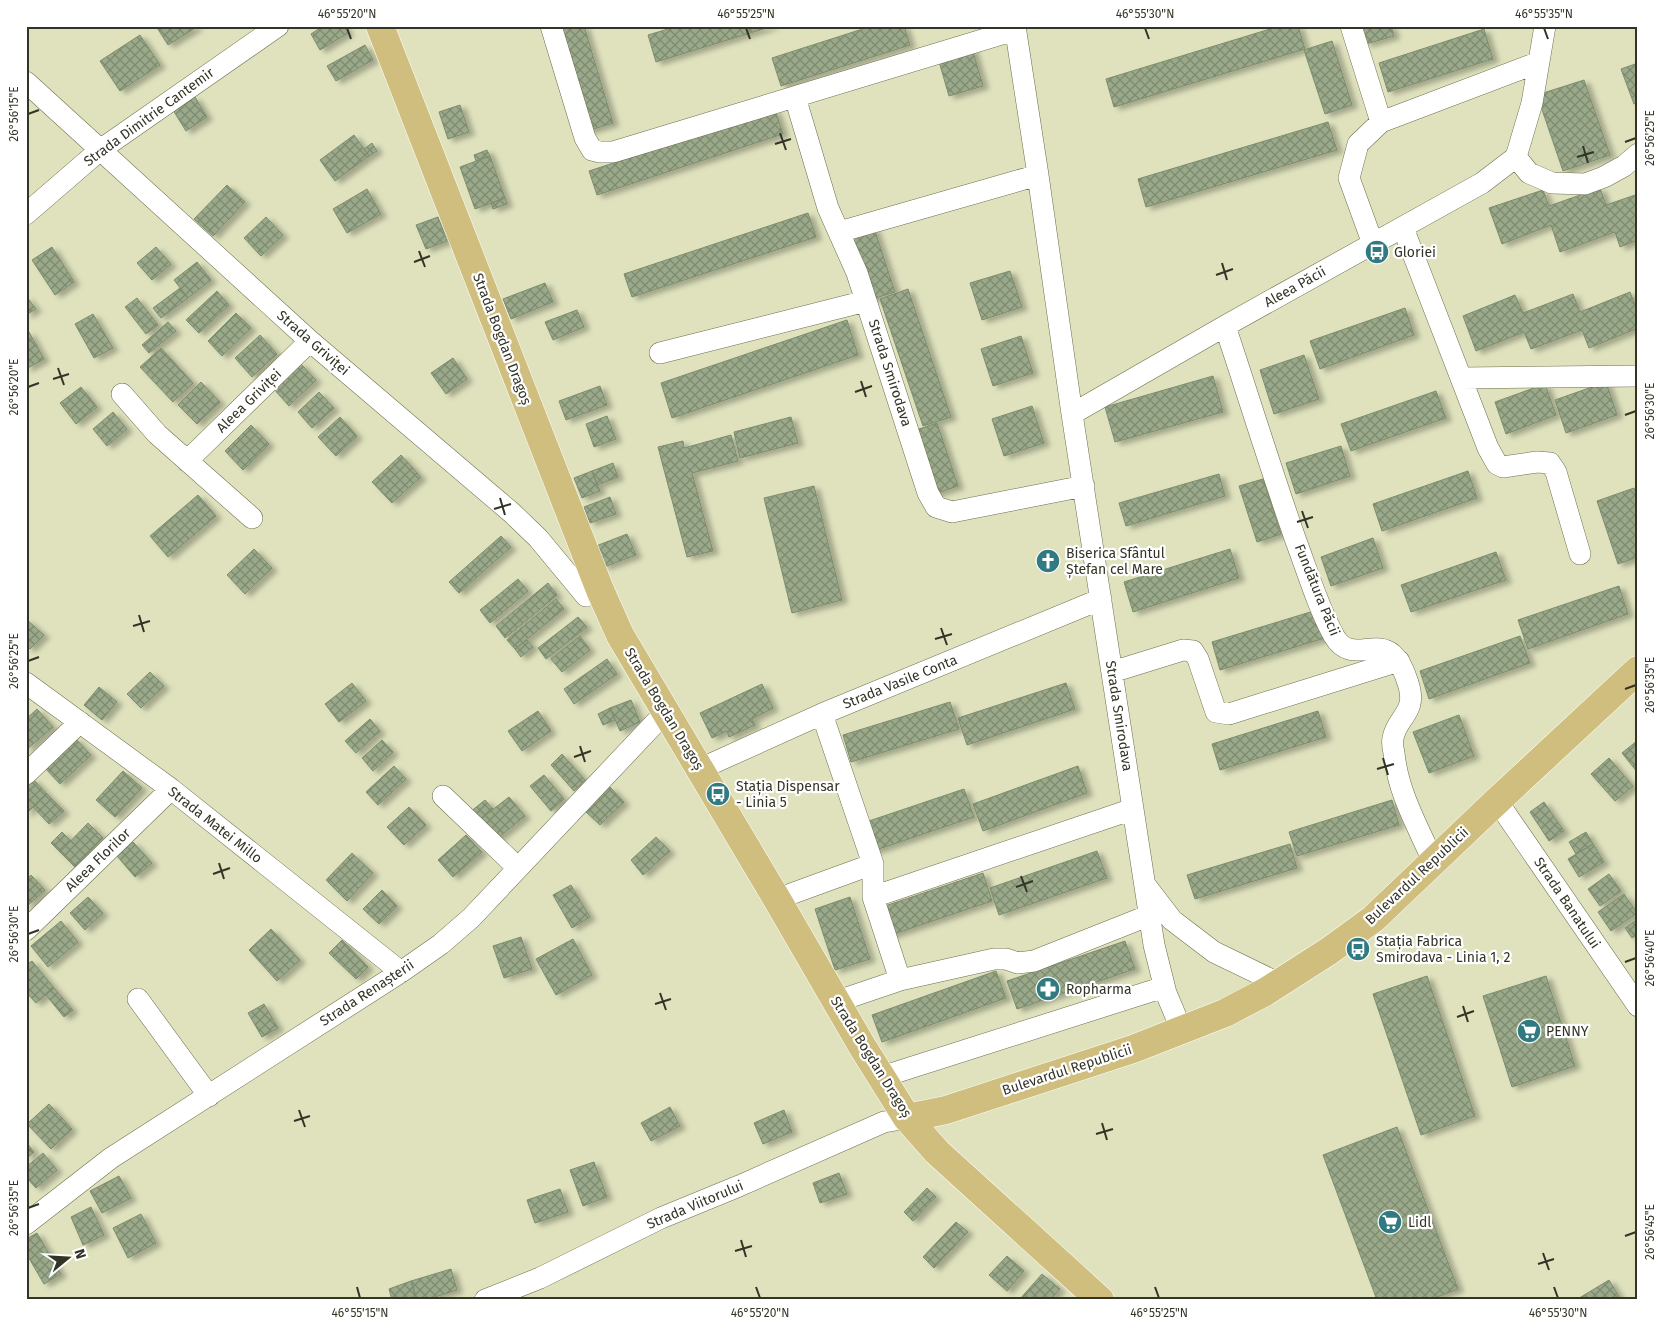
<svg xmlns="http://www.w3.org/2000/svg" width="1664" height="1326" font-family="'Fira Sans',sans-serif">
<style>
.building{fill:url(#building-cross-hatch);stroke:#7d8d6d;filter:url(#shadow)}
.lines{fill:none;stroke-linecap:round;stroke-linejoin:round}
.minor-casing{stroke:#6c6e4c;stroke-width:22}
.major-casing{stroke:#fff;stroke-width:29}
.minor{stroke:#fff;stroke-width:21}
.major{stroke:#d0be7f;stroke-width:28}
.ticks{fill:none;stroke:#333426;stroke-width:2}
.labels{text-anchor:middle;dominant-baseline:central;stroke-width:4.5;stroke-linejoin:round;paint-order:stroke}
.street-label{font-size:14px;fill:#333426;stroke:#fff}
.poi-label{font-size:14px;fill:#333426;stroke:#fff;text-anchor:start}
.neatline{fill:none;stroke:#333426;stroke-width:2}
.ticks-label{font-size:12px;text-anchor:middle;fill:#333426}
</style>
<defs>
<pattern id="building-cross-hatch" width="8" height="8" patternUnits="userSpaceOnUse" patternTransform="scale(1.25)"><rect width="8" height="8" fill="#99a989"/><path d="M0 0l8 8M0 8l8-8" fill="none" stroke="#7d8a70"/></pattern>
<filter id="shadow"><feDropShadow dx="5.5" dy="3" stdDeviation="2.5" flood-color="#0004"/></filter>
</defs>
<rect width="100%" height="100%" fill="#dfe2bd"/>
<path class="building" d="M 156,26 L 196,26 L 197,27 L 168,45 Z
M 323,26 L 344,26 L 348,33 L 320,50 L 311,34 Z
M 555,26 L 584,26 L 613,123 L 587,131 Z
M 678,26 L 773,26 L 656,62 L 648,35 Z
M 872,26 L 904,26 L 910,45 L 781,86 L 772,58 Z
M 1280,26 L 1298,26 L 1305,49 L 1114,107 L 1106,79 Z
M 1360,26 L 1391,26 L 1394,36 L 1366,44 Z
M 1484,29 L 1493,59 L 1388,92 L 1379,63 Z
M 140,35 L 160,65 L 120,91 L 100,61 Z
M 1332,41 L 1352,105 L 1325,114 L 1304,50 Z
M 365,45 L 373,60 L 336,81 L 327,66 Z
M 972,48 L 983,86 L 949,96 L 938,58 Z
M 1638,63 L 1638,102 L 1634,104 L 1621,69 Z
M 1584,80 L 1610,155 L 1563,171 L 1537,95 Z
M 195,97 L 207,117 L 186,131 L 173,110 Z
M 460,105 L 469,132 L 448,139 L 439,112 Z
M 775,110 L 783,134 L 597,195 L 589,171 Z
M 1328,122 L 1337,150 L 1146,207 L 1138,179 Z
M 354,135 L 369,156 L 335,181 L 320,160 Z
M 372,143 L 377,151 L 369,156 L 364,149 Z
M 487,150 L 490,156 L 476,161 L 474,155 Z
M 490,156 L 505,198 L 475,209 L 460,167 Z
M 227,185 L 245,202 L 213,236 L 194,219 Z
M 1600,188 L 1606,205 L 1638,194 L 1638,240 L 1620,247 L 1615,232 L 1560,252 L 1551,225 L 1502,244 L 1489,208 L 1543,190 L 1549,206 Z
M 367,189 L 381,214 L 347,233 L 333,209 Z
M 505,198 L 507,204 L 493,209 L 491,203 Z
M 808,213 L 816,237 L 632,297 L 624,274 Z
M 266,217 L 283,235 L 261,256 L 244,238 Z
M 438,217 L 447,241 L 426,249 L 416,225 Z
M 874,228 L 895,292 L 869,300 L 849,236 Z
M 52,247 L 74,282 L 55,295 L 32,260 Z
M 156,247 L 171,264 L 152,280 L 137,263 Z
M 197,262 L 211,280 L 188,298 L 174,280 Z
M 1010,271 L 1022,307 L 982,320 L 970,283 Z
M 545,283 L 553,302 L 511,319 L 503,299 Z
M 180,288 L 188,298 L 161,318 L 153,308 Z
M 908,289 L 951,417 L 923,426 L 880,299 Z
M 217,291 L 229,305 L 199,333 L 186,320 Z
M 1630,292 L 1638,313 L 1638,328 L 1589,348 L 1582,330 L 1531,349 L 1524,332 L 1476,351 L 1463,316 L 1515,295 L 1523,313 L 1573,294 L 1580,312 Z
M 26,296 L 36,309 L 26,315 Z
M 137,298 L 158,325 L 146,334 L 125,307 Z
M 1405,308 L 1414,335 L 1320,369 L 1310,341 Z
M 577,310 L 584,327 L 553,340 L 545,322 Z
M 236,313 L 251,328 L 222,356 L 208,341 Z
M 93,314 L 113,348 L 94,358 L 75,324 Z
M 847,320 L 858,355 L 672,418 L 661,383 Z
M 168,322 L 176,331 L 149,353 L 142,345 Z
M 29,332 L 44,359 L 26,369 L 26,334 Z
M 260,335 L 277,354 L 252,377 L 235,358 Z
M 1021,336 L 1033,373 L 993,386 L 981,349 Z
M 161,348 L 193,383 L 173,402 L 140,367 Z
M 1304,355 L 1319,399 L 1274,414 L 1260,370 Z
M 453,358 L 467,379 L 446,394 L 431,373 Z
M 300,363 L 316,380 L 289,406 L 273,388 Z
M 1213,376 L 1223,412 L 1115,442 L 1105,407 Z
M 201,382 L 220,402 L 197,424 L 178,405 Z
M 1606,382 L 1617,415 L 1566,433 L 1555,400 Z
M 1545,384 L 1556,415 L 1506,434 L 1495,402 Z
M 600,386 L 607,405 L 566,420 L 559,401 Z
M 81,387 L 97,407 L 76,424 L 60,403 Z
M 1436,391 L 1446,418 L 1351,451 L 1341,424 Z
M 319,392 L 334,408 L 312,428 L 298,412 Z
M 1032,406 L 1044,443 L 1004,456 L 992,419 Z
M 113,412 L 127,429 L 107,446 L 93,429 Z
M 607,416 L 616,439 L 594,447 L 586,424 Z
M 340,417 L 357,436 L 336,456 L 318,437 Z
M 791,417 L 798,443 L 740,458 L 734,432 Z
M 937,423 L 958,486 L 932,495 L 910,432 Z
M 251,425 L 269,444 L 243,470 L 225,451 Z
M 731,435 L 738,461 L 692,473 L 713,551 L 687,557 L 658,447 L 683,441 L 684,448 Z
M 1341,446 L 1350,476 L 1296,494 L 1286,463 Z
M 401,455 L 421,477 L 392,503 L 372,482 Z
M 613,463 L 618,477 L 597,485 L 592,471 Z
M 592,471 L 600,491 L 582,498 L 574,478 Z
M 1468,471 L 1477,498 L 1382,531 L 1373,504 Z
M 1219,474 L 1225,496 L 1126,526 L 1119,503 Z
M 1263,479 L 1281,534 L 1257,542 L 1239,486 Z
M 814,486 L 842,600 L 792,613 L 764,498 Z
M 1634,488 L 1638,499 L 1638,557 L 1618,564 L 1597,501 Z
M 198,495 L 216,516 L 168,557 L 150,536 Z
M 610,497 L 616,514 L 590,523 L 584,507 Z
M 627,534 L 636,555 L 604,567 L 596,546 Z
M 501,536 L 511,547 L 459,593 L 449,582 Z
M 1373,538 L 1383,568 L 1331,586 L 1321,557 Z
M 254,549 L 272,568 L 245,594 L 227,575 Z
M 1230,549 L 1239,578 L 1133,612 L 1124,582 Z
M 1496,552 L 1506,580 L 1411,612 L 1401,585 Z
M 518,579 L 528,591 L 490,623 L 480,610 Z
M 548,583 L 557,595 L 505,638 L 496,626 Z
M 1619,586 L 1628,614 L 1528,649 L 1518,620 Z
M 556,599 L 564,609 L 515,649 L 507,640 Z
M 1317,610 L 1325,638 L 1220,670 L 1212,642 Z
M 578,617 L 587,627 L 546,659 L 538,648 Z
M 26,619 L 44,635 L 30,649 L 26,646 Z
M 580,636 L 590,650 L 562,672 L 551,659 Z
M 1520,636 L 1530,663 L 1429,699 L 1420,671 Z
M 527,640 L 533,647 L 521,657 L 515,649 Z
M 607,659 L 617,674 L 574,704 L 564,689 Z
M 150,672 L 164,686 L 141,708 L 127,694 Z
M 352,683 L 366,701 L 339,722 L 325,704 Z
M 1066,683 L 1075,709 L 967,745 L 958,718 Z
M 762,684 L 773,708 L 752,719 L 755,725 L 729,737 L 727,731 L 712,738 L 700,713 Z
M 99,687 L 117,702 L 102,720 L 84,705 Z
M 631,700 L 640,722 L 620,731 L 610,708 Z
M 950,702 L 959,729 L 851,762 L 843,735 Z
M 610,708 L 615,720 L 603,725 L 598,714 Z
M 37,709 L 53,727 L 26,750 L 26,719 Z
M 538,711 L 551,731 L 522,751 L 508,731 Z
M 1318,711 L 1326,737 L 1220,770 L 1212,744 Z
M 1459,715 L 1474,756 L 1429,773 L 1413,732 Z
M 370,719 L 380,731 L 356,753 L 345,741 Z
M 75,738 L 91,755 L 60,784 L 44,767 Z
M 382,740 L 393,752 L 373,771 L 362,758 Z
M 1638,740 L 1638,773 L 1622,753 Z
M 562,754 L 585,780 L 574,791 L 551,765 Z
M 1609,758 L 1633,786 L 1615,801 L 1591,774 Z
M 394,766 L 406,779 L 378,805 L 366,792 Z
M 1078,766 L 1087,793 L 983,831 L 973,804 Z
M 123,771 L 142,788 L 115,817 L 96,800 Z
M 544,775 L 564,799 L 551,811 L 530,786 Z
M 33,779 L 47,794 L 26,814 L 26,786 Z
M 610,787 L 624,802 L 600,825 L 585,811 Z
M 964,789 L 974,817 L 870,852 L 860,824 Z
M 47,794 L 64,811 L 49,824 L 33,807 Z
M 509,797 L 525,816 L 494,841 L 478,821 Z
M 485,800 L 493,809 L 478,821 L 470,812 Z
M 1392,800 L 1399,825 L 1297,856 L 1289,832 Z
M 1544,802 L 1564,831 L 1549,841 L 1530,812 Z
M 409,807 L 426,825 L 404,845 L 387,827 Z
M 88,823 L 103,838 L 75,867 L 60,852 Z
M 62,832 L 71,841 L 60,852 L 51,843 Z
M 1586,832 L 1593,844 L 1576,854 L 1569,842 Z
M 466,835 L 482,852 L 453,877 L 438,860 Z
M 656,837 L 670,851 L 643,875 L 631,860 Z
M 133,842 L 152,863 L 135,877 L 117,856 Z
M 1290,844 L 1297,868 L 1195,899 L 1187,875 Z
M 1593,844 L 1604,862 L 1579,877 L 1568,859 Z
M 1097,851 L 1107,878 L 999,915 L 990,888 Z
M 352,853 L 373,873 L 347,901 L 326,880 Z
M 983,873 L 992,901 L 888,936 L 879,908 Z
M 1609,874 L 1621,891 L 1600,906 L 1588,889 Z
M 31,875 L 45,890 L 26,907 L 26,880 Z
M 571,885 L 590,917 L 572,928 L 553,895 Z
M 382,890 L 397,906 L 379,924 L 363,909 Z
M 1624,894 L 1637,913 L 1611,931 L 1598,912 Z
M 88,897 L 103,913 L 85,930 L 70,913 Z
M 850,897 L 870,959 L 835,970 L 815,909 Z
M 1638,919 L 1638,934 L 1632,938 L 1625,928 Z
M 61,921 L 78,942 L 48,967 L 31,946 Z
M 271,929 L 300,960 L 277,981 L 249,950 Z
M 521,937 L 532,969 L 504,978 L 493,946 Z
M 573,939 L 592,975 L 556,995 L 536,959 Z
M 342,940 L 368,967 L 356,979 L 329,953 Z
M 1125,941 L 1135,969 L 1017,1009 L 1007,981 Z
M 32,961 L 54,988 L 36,1003 L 26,992 L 26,965 Z
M 996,971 L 1006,998 L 882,1042 L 872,1015 Z
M 1427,976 L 1475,1116 L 1421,1135 L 1373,994 Z
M 1546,976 L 1575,1066 L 1512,1087 L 1483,996 Z
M 54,988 L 73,1010 L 64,1017 L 46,995 Z
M 264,1004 L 278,1028 L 262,1037 L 248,1013 Z
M 49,1104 L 72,1129 L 51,1149 L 27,1124 Z
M 670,1107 L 680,1126 L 651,1141 L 641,1123 Z
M 784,1110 L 792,1132 L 763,1144 L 754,1123 Z
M 1397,1127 L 1458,1289 L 1429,1300 L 1377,1300 L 1323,1155 Z
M 26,1142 L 34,1152 L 26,1159 Z
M 43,1153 L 57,1170 L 36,1188 L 26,1177 L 26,1167 Z
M 594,1162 L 607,1197 L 583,1206 L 570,1170 Z
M 839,1173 L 847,1194 L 820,1203 L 813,1183 Z
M 119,1176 L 131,1198 L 102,1213 L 90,1191 Z
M 927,1188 L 936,1197 L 913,1221 L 904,1212 Z
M 560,1189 L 568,1212 L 535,1223 L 527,1200 Z
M 91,1207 L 104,1235 L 83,1245 L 71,1217 Z
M 141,1214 L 156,1243 L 128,1258 L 113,1228 Z
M 956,1222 L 968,1232 L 934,1268 L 923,1257 Z
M 37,1233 L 61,1274 L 44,1284 L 26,1253 L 26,1239 Z
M 1007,1256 L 1024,1271 L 1007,1291 L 989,1275 Z
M 451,1269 L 457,1290 L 426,1300 L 417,1300 L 411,1281 Z
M 1042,1274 L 1060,1289 L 1050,1300 L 1019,1300 Z
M 1609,1280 L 1621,1300 L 1576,1300 Z
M 411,1281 L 417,1300 L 392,1300 L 389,1289 Z"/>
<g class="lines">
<g class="minor-casing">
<path id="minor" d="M 551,26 L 585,138 L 592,150 L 600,152 L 613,152 L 1015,30
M 1015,26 L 1038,175 L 1072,414 L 1154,945 L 1166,993 L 1182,1031
M 1351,26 L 1381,122
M 26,82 L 310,341 L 512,513 L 538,538 L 586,596 L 600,590
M 795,97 L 828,208 L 857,273 L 928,493 L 936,507 L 952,512 L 1084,486
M 1516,157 L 1529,173 L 1552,183 L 1585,184 L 1604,177 L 1624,166 L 1638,154
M 1516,157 L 1532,103 L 1545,26
M 26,214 L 100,150 L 278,26
M 1403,228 L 1488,448 L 1497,464 L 1503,467 L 1537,462 L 1550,463 L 1556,472 L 1580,554
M 839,232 L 1038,175
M 1373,244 L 1349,178 L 1358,144 L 1381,122 L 1539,62
M 1225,326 C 1249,398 1271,470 1296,541 C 1308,573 1318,607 1334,636 C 1350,664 1374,639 1392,654 C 1400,661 1405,673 1408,683 C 1418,713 1397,716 1393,738 C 1392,743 1393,749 1394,753 C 1398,793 1418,827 1434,863
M 660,353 L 866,301
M 1462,378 L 1638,376
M 122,394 L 157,434 L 252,518
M 1072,414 L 1225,326 L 1482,183 L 1516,157
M 187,461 L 310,341
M 1112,672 L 1183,650 L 1193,651 L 1198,659 L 1216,712 L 1229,714 L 1399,661
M 26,683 L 171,789 L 401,972
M 822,714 L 873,864 L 873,897 L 900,980
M 700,771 L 711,764 L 822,714 L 1101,599
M 26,774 L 80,722
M 443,796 L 518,868
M 1497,801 L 1638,1006
M 1146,886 L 1172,920 L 1214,952 L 1278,983
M 873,897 L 1133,809
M 778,901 L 788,895 L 873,864
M 26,930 L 171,789
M 138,999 L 209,1096
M 838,1004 L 847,998 L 900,980 L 994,959 L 1006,959 L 1018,963 L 1034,961 L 1150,915
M 883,1079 L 894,1073 L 1164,987
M 26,1224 L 111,1158 L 401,972 L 441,944 L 471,918 L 656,722 L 668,715
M 485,1300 L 540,1278 L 661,1218 L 739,1186 L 884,1122 L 907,1118"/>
</g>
<g class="major-casing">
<path id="major" d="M 380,26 L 600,590 L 620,635 L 778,901 L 862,1046 L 907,1118 L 937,1152 L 1100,1300
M 907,1118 L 946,1110 L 1133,1049 L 1225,1013 L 1265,992 L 1329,951 L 1373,919 L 1497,801 L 1638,670"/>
</g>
<use href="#minor" class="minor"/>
<use href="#major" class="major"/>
</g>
<path class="ticks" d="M 347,28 L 351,39M 746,28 L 750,39M 1145,28 L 1149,39M 1544,28 L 1548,39M 28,114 L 39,110M 780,133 L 786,150M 1625,142 L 1636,138M 775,144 L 791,139M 1583,146 L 1588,163M 1577,157 L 1594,152M 419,251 L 425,267M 414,262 L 430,256M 1222,263 L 1227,280M 1216,275 L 1233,269M 58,368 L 64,385M 53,379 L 69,374M 861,381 L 866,397M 28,387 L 39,383M 855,392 L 872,386M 1625,415 L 1636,411M 500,498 L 505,515M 494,509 L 511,504M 1302,511 L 1308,528M 1297,522 L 1313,517M 139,615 L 144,632M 133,626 L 150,621M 941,628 L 947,645M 935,639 L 952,634M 28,661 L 39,657M 1625,689 L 1636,685M 580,746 L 585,762M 574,757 L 591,751M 1383,758 L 1388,775M 1377,769 L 1394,764M 219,863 L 224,879M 213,874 L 230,868M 1021,876 L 1027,892M 1016,887 L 1033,881M 28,934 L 39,930M 1625,962 L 1636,958M 660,993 L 666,1010M 655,1004 L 671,999M 1463,1006 L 1468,1022M 1457,1017 L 1474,1011M 299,1110 L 305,1127M 294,1121 L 310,1116M 1102,1123 L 1107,1140M 1096,1134 L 1113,1129M 28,1208 L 39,1204M 1625,1236 L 1636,1232M 741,1240 L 746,1257M 735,1251 L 752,1246M 1543,1253 L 1549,1270M 1538,1264 L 1554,1259M 357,1287 L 360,1298M 756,1287 L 760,1298M 1155,1287 L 1159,1298M 1554,1287 L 1558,1298"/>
<defs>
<g id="bus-disc" transform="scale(1.25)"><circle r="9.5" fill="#327a82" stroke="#fff"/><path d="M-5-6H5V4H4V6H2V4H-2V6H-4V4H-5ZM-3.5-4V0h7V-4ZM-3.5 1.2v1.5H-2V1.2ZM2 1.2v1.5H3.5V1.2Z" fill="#fff"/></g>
<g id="church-disc" transform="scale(1.25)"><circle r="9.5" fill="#327a82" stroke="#fff"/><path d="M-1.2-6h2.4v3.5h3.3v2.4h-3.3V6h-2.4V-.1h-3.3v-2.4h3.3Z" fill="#fff"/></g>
<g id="pharmacy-disc" transform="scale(1.25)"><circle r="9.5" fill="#327a82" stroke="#fff"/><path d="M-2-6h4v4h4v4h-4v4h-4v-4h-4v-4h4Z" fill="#fff"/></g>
<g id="supermarket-disc" transform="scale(1.25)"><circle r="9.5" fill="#327a82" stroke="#fff"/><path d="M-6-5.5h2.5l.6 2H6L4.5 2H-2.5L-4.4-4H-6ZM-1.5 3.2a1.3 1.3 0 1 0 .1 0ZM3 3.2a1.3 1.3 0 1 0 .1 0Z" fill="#fff"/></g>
</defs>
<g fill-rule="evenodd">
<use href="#bus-disc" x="1377" y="252"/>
<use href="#church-disc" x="1048" y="561"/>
<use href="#bus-disc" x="718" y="794"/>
<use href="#bus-disc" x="1358" y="949"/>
<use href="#pharmacy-disc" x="1048" y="989"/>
<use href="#supermarket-disc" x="1529" y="1031"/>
<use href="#supermarket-disc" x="1390" y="1222"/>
</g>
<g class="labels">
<g class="street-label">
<text transform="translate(149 117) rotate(-36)">Strada Dimitrie Cantemir</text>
<text transform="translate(1295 287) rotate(-29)">Aleea Păcii</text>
<text transform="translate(502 339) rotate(69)">Strada Bogdan Dragoș</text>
<text transform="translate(313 343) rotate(41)">Strada Griviței</text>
<text transform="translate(890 373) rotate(72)">Strada Smirodava</text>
<text transform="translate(249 401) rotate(-44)">Aleea Griviței</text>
<text transform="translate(1317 590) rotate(68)">Fundătura Păcii</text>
<text transform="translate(900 682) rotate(-22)">Strada Vasile Conta</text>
<text transform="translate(664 709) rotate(59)">Strada Bogdan Dragoș</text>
<text transform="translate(1119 716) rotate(81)">Strada Smirodava</text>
<text transform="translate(215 825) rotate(38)">Strada Matei Millo</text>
<text transform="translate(98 860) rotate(-44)">Aleea Florilor</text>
<text transform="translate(1417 876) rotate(-43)">Bulevardul Republicii</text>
<text transform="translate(1567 903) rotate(56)">Strada Banatului</text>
<text transform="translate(367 993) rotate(-33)">Strada Renașterii</text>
<text transform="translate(871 1057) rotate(58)">Strada Bogdan Dragoș</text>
<text transform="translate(1067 1070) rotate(-18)">Bulevardul Republicii</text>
<text transform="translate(695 1205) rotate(-23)">Strada Viitorului</text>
</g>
<g class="poi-label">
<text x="1394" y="252">Gloriei</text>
<text x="1066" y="553">Biserica Sfântul<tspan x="1066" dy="16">Ștefan cel Mare</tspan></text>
<text x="736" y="786">Stația Dispensar<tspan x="736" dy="16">- Linia 5</tspan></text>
<text x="1376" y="941">Stația Fabrica<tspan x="1376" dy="16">Smirodava - Linia 1, 2</tspan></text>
<text x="1066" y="989">Ropharma</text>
<text x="1546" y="1031">PENNY</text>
<text x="1408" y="1222">Lidl</text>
</g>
</g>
<rect width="1664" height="1326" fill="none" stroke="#ffffff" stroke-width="55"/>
<g transform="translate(68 1258) rotate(72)" stroke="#ffffff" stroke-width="4" paint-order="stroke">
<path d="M0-4L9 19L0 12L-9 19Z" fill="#333426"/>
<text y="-8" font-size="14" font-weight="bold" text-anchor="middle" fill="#333426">N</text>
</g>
<rect x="28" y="28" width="1608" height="1270" class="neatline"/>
<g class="ticks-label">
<text x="347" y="18">46°55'20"N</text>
<text x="746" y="18">46°55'25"N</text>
<text x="1145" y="18">46°55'30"N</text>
<text x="1544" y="18">46°55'35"N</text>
<text transform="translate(14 114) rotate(-90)" y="4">26°56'15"E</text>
<text transform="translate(1650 138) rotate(-90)" y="4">26°56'25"E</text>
<text transform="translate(14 387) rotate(-90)" y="4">26°56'20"E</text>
<text transform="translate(1650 411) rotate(-90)" y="4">26°56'30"E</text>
<text transform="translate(14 661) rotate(-90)" y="4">26°56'25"E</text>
<text transform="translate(1650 685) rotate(-90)" y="4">26°56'35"E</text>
<text transform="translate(14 934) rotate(-90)" y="4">26°56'30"E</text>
<text transform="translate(1650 958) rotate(-90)" y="4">26°56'40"E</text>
<text transform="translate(14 1208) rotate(-90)" y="4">26°56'35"E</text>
<text transform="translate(1650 1232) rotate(-90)" y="4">26°56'45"E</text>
<text x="360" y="1317">46°55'15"N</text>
<text x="760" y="1317">46°55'20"N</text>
<text x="1159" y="1317">46°55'25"N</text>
<text x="1558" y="1317">46°55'30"N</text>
</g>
</svg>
